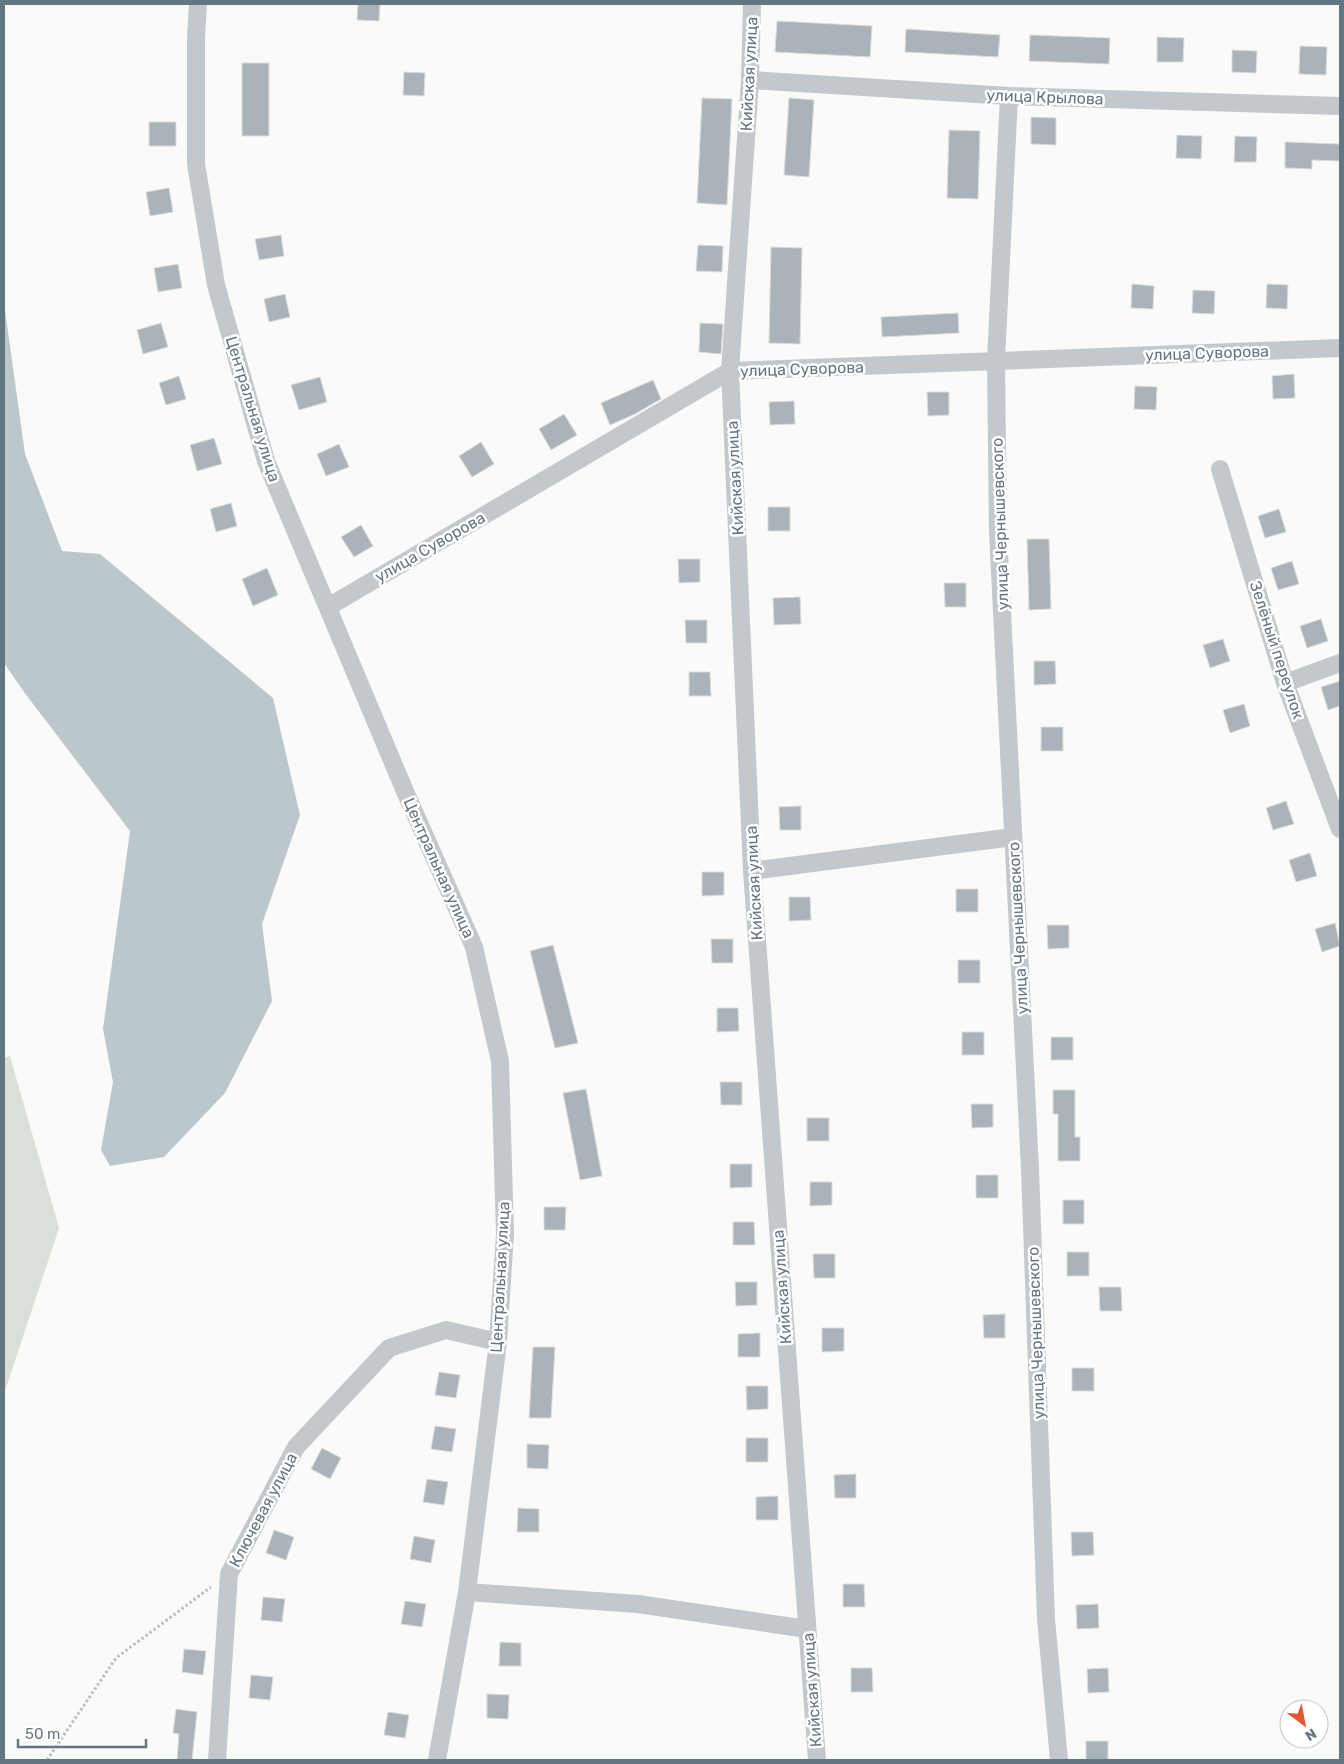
<svg xmlns="http://www.w3.org/2000/svg" width="1344" height="1764" font-family="Rubik,sans-serif">
<style>
.green{fill:#dadfd7}
.water{fill:#bbc7cb}
.building{fill:#aab3b9;stroke:#dcdcda}
.lines{fill:none;stroke-linecap:round;stroke-linejoin:round}
.path{stroke:#bbbfc2;stroke-width:3;stroke-dasharray:2.5 2.5;stroke-linecap:butt}
.minor{stroke:#c3c8cc;stroke-width:18}
.labels{text-anchor:middle;dominant-baseline:central;stroke-width:5;stroke-linejoin:round;paint-order:stroke}
.street-label{font-size:16px;fill:#657683;stroke:#fff}
</style>
<rect width="100%" height="100%" fill="#fafaf8"/>
<path class="green" d="M 10,1056 L 59,1228 L 4,1394 L 4,1058 Z"/>
<path class="water" d="M 4,303 L 25,454 L 62,551 L 100,554 L 273,698 L 300,815 L 262,924 L 272,1001 L 225,1093 L 164,1157 L 110,1166 L 101,1150 L 113,1082 L 103,1029 L 130,831 L 24,692 L 4,663 Z"/>
<path class="building" d="M 358,4 L 380,4 L 379,21 L 357,20 Z
M 777,21 L 872,26 L 870,57 L 775,52 Z
M 906,29 L 1000,35 L 998,57 L 905,52 Z
M 1030,35 L 1110,38 L 1109,64 L 1029,61 Z
M 1157,37 L 1184,38 L 1183,62 L 1157,62 Z
M 1300,46 L 1327,47 L 1326,75 L 1299,74 Z
M 1232,50 L 1257,51 L 1256,73 L 1232,72 Z
M 242,63 L 269,63 L 269,136 L 242,136 Z
M 404,72 L 425,73 L 424,96 L 403,95 Z
M 702,98 L 732,99 L 727,205 L 697,203 Z
M 789,98 L 814,100 L 809,177 L 784,175 Z
M 1031,117 L 1056,118 L 1056,145 L 1031,144 Z
M 149,122 L 176,122 L 176,146 L 149,146 Z
M 949,130 L 980,131 L 978,199 L 947,198 Z
M 1177,135 L 1202,136 L 1201,159 L 1176,158 Z
M 1235,136 L 1257,137 L 1256,162 L 1234,162 Z
M 1285,142 L 1340,144 L 1340,161 L 1312,160 L 1312,169 L 1285,168 Z
M 169,188 L 173,212 L 150,216 L 146,192 Z
M 281,235 L 284,256 L 259,260 L 255,239 Z
M 698,245 L 723,246 L 722,272 L 696,271 Z
M 771,247 L 802,248 L 800,344 L 769,343 Z
M 178,264 L 182,288 L 158,292 L 154,268 Z
M 1132,284 L 1154,286 L 1153,309 L 1131,308 Z
M 1267,284 L 1288,285 L 1287,309 L 1266,308 Z
M 1193,290 L 1215,291 L 1214,314 L 1192,313 Z
M 285,294 L 290,317 L 269,322 L 264,299 Z
M 958,313 L 959,333 L 882,337 L 881,317 Z
M 161,323 L 168,347 L 143,354 L 137,330 Z
M 700,323 L 723,324 L 721,354 L 699,352 Z
M 1294,374 L 1295,398 L 1273,399 L 1272,376 Z
M 179,376 L 186,399 L 166,405 L 159,383 Z
M 320,377 L 327,402 L 299,410 L 291,385 Z
M 653,380 L 661,399 L 635,414 L 610,425 L 601,403 Z
M 1135,386 L 1157,387 L 1156,410 L 1134,409 Z
M 927,392 L 949,392 L 949,415 L 928,416 Z
M 794,401 L 795,424 L 770,425 L 769,402 Z
M 564,414 L 577,435 L 551,450 L 539,429 Z
M 214,438 L 222,464 L 197,471 L 190,445 Z
M 481,442 L 494,464 L 472,477 L 459,456 Z
M 339,444 L 349,467 L 326,476 L 317,454 Z
M 231,503 L 237,526 L 216,532 L 210,509 Z
M 768,507 L 790,507 L 790,531 L 768,531 Z
M 1279,509 L 1286,532 L 1265,538 L 1258,516 Z
M 361,525 L 373,546 L 354,557 L 341,537 Z
M 1027,539 L 1049,539 L 1051,609 L 1029,610 Z
M 678,559 L 700,559 L 700,582 L 679,583 Z
M 1292,561 L 1299,584 L 1278,590 L 1271,568 Z
M 267,568 L 278,595 L 253,606 L 242,579 Z
M 944,583 L 966,583 L 966,607 L 945,607 Z
M 800,597 L 801,624 L 774,625 L 773,598 Z
M 1321,619 L 1328,641 L 1307,648 L 1300,626 Z
M 685,620 L 707,620 L 707,643 L 686,643 Z
M 1223,639 L 1230,661 L 1210,668 L 1203,645 Z
M 1034,661 L 1055,661 L 1056,684 L 1034,685 Z
M 689,672 L 710,672 L 711,696 L 689,696 Z
M 1340,681 L 1340,706 L 1328,710 L 1321,687 Z
M 1244,704 L 1250,726 L 1230,733 L 1223,710 Z
M 1041,727 L 1063,727 L 1063,751 L 1041,751 Z
M 1286,801 L 1294,824 L 1273,830 L 1266,808 Z
M 801,806 L 801,830 L 780,830 L 779,807 Z
M 1310,853 L 1317,876 L 1296,882 L 1289,860 Z
M 702,872 L 724,872 L 724,895 L 702,896 Z
M 956,889 L 978,889 L 978,912 L 956,912 Z
M 789,897 L 810,897 L 811,920 L 789,921 Z
M 1335,923 L 1340,946 L 1322,952 L 1315,929 Z
M 1047,925 L 1069,925 L 1069,948 L 1048,949 Z
M 711,939 L 733,939 L 733,963 L 712,963 Z
M 553,945 L 578,1043 L 555,1048 L 530,951 Z
M 958,960 L 980,960 L 980,983 L 958,983 Z
M 717,1008 L 738,1008 L 739,1031 L 717,1032 Z
M 962,1032 L 984,1032 L 984,1055 L 962,1055 Z
M 1051,1037 L 1073,1037 L 1073,1060 L 1051,1060 Z
M 720,1082 L 742,1082 L 742,1105 L 721,1105 Z
M 586,1089 L 602,1176 L 580,1180 L 563,1093 Z
M 1053,1090 L 1075,1090 L 1075,1137 L 1080,1137 L 1080,1161 L 1058,1161 L 1058,1114 L 1053,1114 Z
M 971,1104 L 993,1104 L 993,1127 L 972,1128 Z
M 807,1118 L 829,1118 L 829,1141 L 807,1141 Z
M 730,1164 L 752,1164 L 752,1187 L 730,1188 Z
M 976,1175 L 998,1175 L 998,1198 L 976,1198 Z
M 810,1182 L 832,1182 L 832,1205 L 810,1206 Z
M 1063,1200 L 1084,1200 L 1084,1224 L 1063,1224 Z
M 544,1207 L 566,1207 L 565,1230 L 544,1230 Z
M 733,1222 L 754,1222 L 755,1245 L 733,1245 Z
M 1067,1252 L 1089,1252 L 1089,1276 L 1067,1276 Z
M 813,1254 L 835,1254 L 835,1278 L 814,1278 Z
M 735,1282 L 757,1282 L 757,1305 L 736,1306 Z
M 1099,1287 L 1121,1287 L 1122,1311 L 1100,1311 Z
M 1005,1314 L 1005,1338 L 984,1338 L 983,1315 Z
M 822,1328 L 844,1328 L 844,1351 L 822,1352 Z
M 760,1333 L 760,1357 L 738,1357 L 738,1334 Z
M 533,1347 L 555,1347 L 551,1418 L 529,1418 Z
M 1072,1368 L 1094,1368 L 1094,1391 L 1072,1391 Z
M 439,1372 L 460,1375 L 456,1398 L 435,1395 Z
M 746,1386 L 768,1386 L 768,1409 L 747,1410 Z
M 435,1426 L 456,1429 L 452,1452 L 431,1449 Z
M 746,1438 L 768,1438 L 768,1462 L 746,1462 Z
M 527,1444 L 549,1445 L 548,1469 L 527,1468 Z
M 322,1448 L 341,1458 L 330,1479 L 311,1469 Z
M 856,1474 L 856,1498 L 835,1498 L 834,1475 Z
M 427,1479 L 448,1482 L 444,1505 L 423,1502 Z
M 778,1496 L 778,1520 L 756,1520 L 756,1497 Z
M 518,1508 L 539,1509 L 539,1532 L 517,1532 Z
M 274,1530 L 294,1537 L 286,1560 L 266,1553 Z
M 1071,1532 L 1093,1532 L 1094,1555 L 1072,1556 Z
M 414,1536 L 435,1540 L 431,1563 L 410,1559 Z
M 843,1584 L 864,1584 L 865,1607 L 843,1607 Z
M 263,1597 L 285,1599 L 282,1622 L 261,1620 Z
M 405,1601 L 426,1604 L 422,1627 L 401,1624 Z
M 1098,1604 L 1099,1628 L 1077,1629 L 1076,1605 Z
M 500,1642 L 521,1643 L 521,1666 L 499,1666 Z
M 184,1649 L 206,1651 L 203,1675 L 182,1672 Z
M 851,1668 L 872,1668 L 873,1692 L 851,1692 Z
M 1108,1668 L 1109,1692 L 1088,1693 L 1087,1669 Z
M 251,1675 L 273,1677 L 270,1700 L 249,1698 Z
M 487,1694 L 509,1695 L 508,1719 L 487,1718 Z
M 176,1709 L 197,1712 L 192,1760 L 177,1760 L 179,1734 L 173,1733 Z
M 388,1712 L 409,1715 L 405,1738 L 384,1735 Z
M 1086,1741 L 1108,1741 L 1108,1760 L 1086,1760 Z"/>
<g class="lines">
<path class="path" d="M 47,1760 L 116,1658 L 211,1587"/>
<path class="minor" d="M 198,4 L 196,38 L 196,164 L 216,285 L 266,461 L 404,789 L 474,947 L 500,1061 L 505,1234 L 498,1342 L 467,1592 L 437,1760
M 752,4 L 750,80 L 730,371 L 752,871 L 817,1760
M 750,80 L 1009,96 L 1340,106
M 1009,96 L 996,361 L 998,532 L 1030,1169 L 1046,1619 L 1059,1760
M 1220,469 L 1285,683 L 1340,829
M 328,607 L 730,371 L 1340,348
M 1285,683 L 1340,663
M 752,871 L 1013,837
M 467,1592 L 638,1604 L 807,1629
M 217,1760 L 229,1574 L 296,1447 L 389,1348 L 446,1330 L 498,1342"/>
</g>
<g class="labels">
<g class="street-label">
<text transform="translate(749 74) rotate(-87)">Кийская улица</text>
<text transform="translate(1045 97) rotate(2)">улица Крылова</text>
<text transform="translate(1207 353) rotate(-2)">улица Суворова</text>
<text transform="translate(802 369) rotate(-2)">улица Суворова</text>
<text transform="translate(253 409) rotate(73)">Центральная улица</text>
<text transform="translate(735 478) rotate(-93)">Кийская улица</text>
<text transform="translate(1000 524) rotate(-92)">улица Чернышевского</text>
<text transform="translate(430 547) rotate(-30)">улица Суворова</text>
<text transform="translate(1277 650) rotate(72)">Зелёный переулок</text>
<text transform="translate(439 868) rotate(66)">Центральная улица</text>
<text transform="translate(754 883) rotate(-93)">Кийская улица</text>
<text transform="translate(1018 928) rotate(-93)">улица Чернышевского</text>
<text transform="translate(500 1277) rotate(-87)">Центральная улица</text>
<text transform="translate(782 1287) rotate(-94)">Кийская улица</text>
<text transform="translate(1036 1333) rotate(-92)">улица Чернышевского</text>
<text transform="translate(263 1510) rotate(-62)">Ключевая улица</text>
<text transform="translate(812 1690) rotate(-94)">Кийская улица</text>
</g>
</g>
<rect width="1344" height="1764" fill="none" stroke="#657683" stroke-width="10"/>
<g transform="translate(1304 1724) rotate(148)"><circle r="24" fill="#ffffff" stroke="#c1c8cd"/>
<path d="M0-4L9 19L0 12L-9 19Z" fill="#e4572e"/>
<text y="-8" font-size="14" font-weight="bold" text-anchor="middle" fill="#657683">N</text>
</g>
<path d="M18 1739v8h128v-8" fill="none" stroke="#657683" stroke-width="2.5"/>
<text x="25" y="1739" font-size="15" fill="#657683" stroke="#ffffff" stroke-width="4" paint-order="stroke">50 m</text>
</svg>
